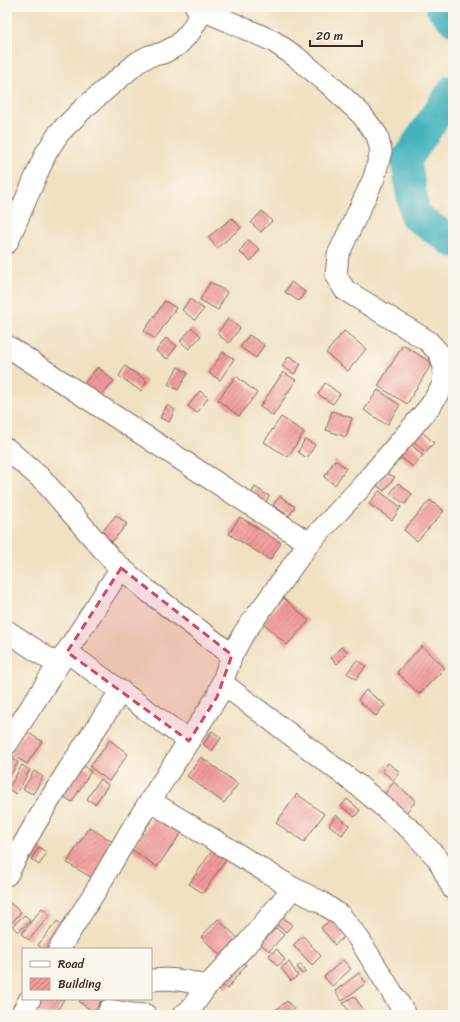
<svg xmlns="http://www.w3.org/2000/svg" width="460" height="1022" font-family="Sriracha,sans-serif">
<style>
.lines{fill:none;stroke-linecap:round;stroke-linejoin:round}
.river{stroke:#44b3bd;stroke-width:31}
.building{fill:url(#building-hatch)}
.minor-casing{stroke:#7b6a58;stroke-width:23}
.minor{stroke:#fff;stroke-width:21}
.marked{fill:#d1495b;fill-opacity:0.2;stroke:#d1495b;stroke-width:3;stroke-dasharray:8 5;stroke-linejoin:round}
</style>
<defs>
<pattern id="building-hatch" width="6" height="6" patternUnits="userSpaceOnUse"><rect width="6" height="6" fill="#f09a9a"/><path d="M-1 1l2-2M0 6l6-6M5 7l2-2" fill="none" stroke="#c47e7d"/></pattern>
</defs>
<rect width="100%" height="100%" fill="#fbf7ec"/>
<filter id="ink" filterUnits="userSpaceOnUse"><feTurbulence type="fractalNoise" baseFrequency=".025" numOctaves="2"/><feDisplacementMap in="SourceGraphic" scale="8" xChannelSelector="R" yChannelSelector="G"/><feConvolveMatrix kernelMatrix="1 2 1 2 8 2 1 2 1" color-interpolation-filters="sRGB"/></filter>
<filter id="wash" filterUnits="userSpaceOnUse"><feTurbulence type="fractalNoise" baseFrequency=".012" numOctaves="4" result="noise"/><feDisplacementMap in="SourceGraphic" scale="16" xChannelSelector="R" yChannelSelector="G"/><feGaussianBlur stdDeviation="0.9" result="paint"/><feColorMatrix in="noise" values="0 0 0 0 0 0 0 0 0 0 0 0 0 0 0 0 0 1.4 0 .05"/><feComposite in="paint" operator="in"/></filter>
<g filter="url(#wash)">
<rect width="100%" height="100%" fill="#f1e1c3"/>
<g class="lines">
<path class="river" d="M 441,7 L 453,20
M 453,90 L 406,160 L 415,216 L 453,242"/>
</g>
<g id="blocks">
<path class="building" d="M 262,211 L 272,221 L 261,232 L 251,223 Z
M 232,218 L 241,228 L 217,248 L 208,237 Z
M 248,240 L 260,249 L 251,261 L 239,252 Z
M 210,282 L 227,292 L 218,310 L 200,300 Z
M 291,282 L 305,292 L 299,301 L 285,292 Z
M 190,299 L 204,309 L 195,320 L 182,310 Z
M 165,301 L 176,308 L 155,339 L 144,331 Z
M 228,319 L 240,328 L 229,343 L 217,334 Z
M 192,328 L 201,336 L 189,349 L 180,341 Z
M 344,331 L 366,349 L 348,371 L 326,353 Z
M 249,335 L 264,345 L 256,358 L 240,347 Z
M 166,338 L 177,346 L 167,359 L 156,351 Z
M 403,345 L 432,363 L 407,404 L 378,386 Z
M 223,352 L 234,359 L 220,380 L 209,373 Z
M 289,356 L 301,364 L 294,374 L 282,366 Z
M 125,366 L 147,381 L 141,391 L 119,376 Z
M 98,367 L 114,381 L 99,399 L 82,386 Z
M 178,367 L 188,373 L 178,390 L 168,384 Z
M 283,372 L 296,380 L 273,416 L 260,407 Z
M 236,376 L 257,393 L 239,416 L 218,400 Z
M 325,383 L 340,394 L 333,404 L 318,394 Z
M 378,390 L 400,405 L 387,425 L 364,410 Z
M 200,391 L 208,398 L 197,413 L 188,406 Z
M 167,405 L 175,410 L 169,422 L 160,418 Z
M 332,411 L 352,418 L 346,437 L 326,430 Z
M 281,417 L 304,432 L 288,457 L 264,442 Z
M 420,430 L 434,443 L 425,452 L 412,440 Z
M 305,439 L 315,445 L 307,458 L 298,452 Z
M 408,442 L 423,455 L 413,467 L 398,455 Z
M 335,460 L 346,468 L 335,485 L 324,477 Z
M 386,473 L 395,477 L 384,491 L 376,485 Z
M 398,483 L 412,494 L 405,504 L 390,494 Z
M 255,487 L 269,496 L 263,507 L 249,498 Z
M 379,491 L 401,507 L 392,520 L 369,504 Z
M 280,496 L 295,507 L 289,516 L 273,505 Z
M 430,500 L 444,511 L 417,541 L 404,530 Z
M 116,515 L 127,524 L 112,542 L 101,533 Z
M 240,517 L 281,543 L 270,560 L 229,534 Z
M 284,598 L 309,621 L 287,645 L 262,622 Z
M 422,646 L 445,668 L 419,694 L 397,672 Z
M 341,647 L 348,652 L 337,664 L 331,658 Z
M 357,660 L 366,666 L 356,679 L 347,673 Z
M 366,690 L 385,705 L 376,716 L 358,700 Z
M 25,731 L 42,741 L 27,764 L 10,754 Z
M 212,731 L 221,738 L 212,751 L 203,744 Z
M 110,740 L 128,754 L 109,781 L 90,767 Z
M 9,757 L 18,762 L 7,782 L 7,761 Z
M 201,757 L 238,784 L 224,803 L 187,776 Z
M 388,763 L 400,772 L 393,780 L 382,771 Z
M 22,765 L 30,770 L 16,794 L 8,789 Z
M 82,765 L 91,771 L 72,802 L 63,796 Z
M 34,771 L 43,777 L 33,794 L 23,789 Z
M 100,779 L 108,785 L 95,804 L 87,799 Z
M 394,782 L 416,801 L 403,816 L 382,797 Z
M 297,794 L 324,814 L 304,842 L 276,823 Z
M 347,799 L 360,810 L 355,817 L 341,806 Z
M 156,814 L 182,832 L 157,867 L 131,849 Z
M 336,815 L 349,825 L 342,835 L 329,825 Z
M 89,827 L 116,844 L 94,879 L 67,863 Z
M 39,847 L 47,853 L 39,865 L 31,859 Z
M 212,851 L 226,860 L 203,893 L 189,884 Z
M 9,902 L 21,912 L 11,924 L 7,921 L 7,904 Z
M 42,908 L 50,915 L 29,940 L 21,934 Z
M 25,915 L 30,921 L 18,932 L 12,926 Z
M 280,915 L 292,925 L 286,932 L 274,923 Z
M 218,919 L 239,939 L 222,957 L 201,937 Z
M 331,919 L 345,936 L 335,945 L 321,928 Z
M 57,921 L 66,928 L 50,949 L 43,949 L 38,945 Z
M 276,928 L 284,935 L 269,951 L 261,944 Z
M 303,936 L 321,956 L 312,965 L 293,945 Z
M 277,949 L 285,960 L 277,966 L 269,955 Z
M 239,959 L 246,965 L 227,989 L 220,984 Z
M 343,960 L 351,969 L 332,986 L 324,977 Z
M 289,962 L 298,976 L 291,981 L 281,968 Z
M 301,964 L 306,972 L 302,974 L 297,967 Z
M 359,973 L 366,983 L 342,1001 L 335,991 Z
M 354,996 L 366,1013 L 362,1015 L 352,1015 L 343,1003 Z
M 41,999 L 64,999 L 55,1015 L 44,1015 L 35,1010 Z
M 81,999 L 102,999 L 94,1012 L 79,1002 Z
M 287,1001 L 294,1009 L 286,1015 L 269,1015 Z"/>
</g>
</g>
<g filter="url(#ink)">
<use href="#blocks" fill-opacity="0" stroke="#7b6a58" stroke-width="1"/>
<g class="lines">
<g class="minor-casing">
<path id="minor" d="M 7,243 L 46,153 L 59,133 L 84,108 L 138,62 L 149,56 L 163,53 L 178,45 L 190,32 L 205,7
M 7,346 L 309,543
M 7,449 L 43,480 L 113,561 L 149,592 L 232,655
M 7,631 L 58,665
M 67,652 L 189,741
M 222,683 L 360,787 L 412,831 L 438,859 L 453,889
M 7,744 L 121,568
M 150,801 L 293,888 L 321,902 L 341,916 L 359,939 L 406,1015
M 7,875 C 40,811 80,751 121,691
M 59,949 L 98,887 L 130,832 L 217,697 L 232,655 L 244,633 L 309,543 L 363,485 L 431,405 L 443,385 L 444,367 L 440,354 L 428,341 L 345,290 L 336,276 L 338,255 L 374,178 L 381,151 L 377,135 L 361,114 L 328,83 L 296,57 L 273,41 L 196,7
M 151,980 C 172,978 187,980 206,987
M 109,1010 L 132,1014 L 146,1015
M 21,1015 L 30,999
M 183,1015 L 190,1010 L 206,987 L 246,945 L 293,888"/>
</g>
<use href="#minor" class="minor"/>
</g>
</g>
<path class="marked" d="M 121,568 L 232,655 L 217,697 L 189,741 L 67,652 Z"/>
<rect width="460" height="1022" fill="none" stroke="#fbf7ec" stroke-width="24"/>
<rect x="22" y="948" width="130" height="52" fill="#fbf7ec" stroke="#aea59a"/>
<rect x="30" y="961" width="20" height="6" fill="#ffffff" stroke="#aea59a"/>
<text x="58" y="968" font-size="12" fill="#3b2a1e">Road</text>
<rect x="30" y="978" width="20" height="12" fill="url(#building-hatch)" stroke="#aea59a"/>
<text x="58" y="988" font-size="12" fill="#3b2a1e">Building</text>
<path d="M310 40v6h52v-6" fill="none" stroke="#3b2a1e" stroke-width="2"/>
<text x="316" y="40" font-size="12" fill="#3b2a1e" stroke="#fbf7ec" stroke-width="3" paint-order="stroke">20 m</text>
</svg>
